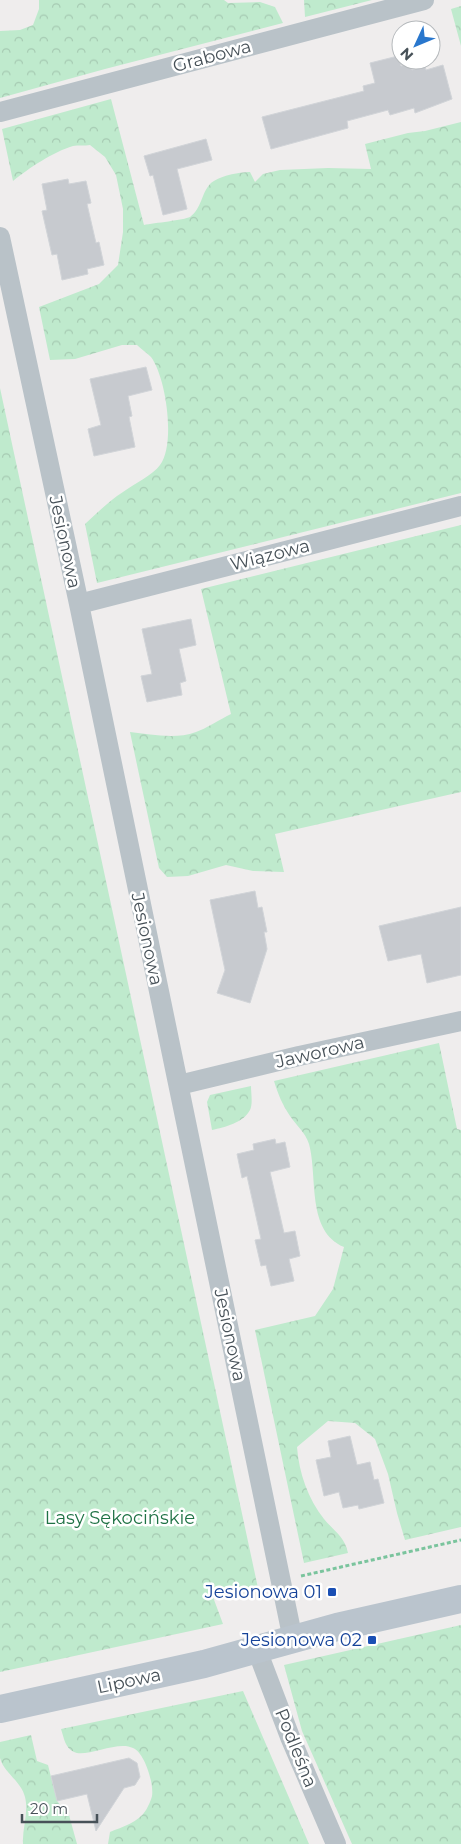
<svg xmlns="http://www.w3.org/2000/svg" width="461" height="1844" font-family="Montserrat,sans-serif">
<style>
.forest{fill:url(#forest-crowns)}
.building{fill:#c7cacf;stroke:#d1d4d8}
.lines{fill:none;stroke-linecap:round;stroke-linejoin:round}
.path{stroke:#7ac49d;stroke-width:3;stroke-dasharray:4 2.5;stroke-linecap:butt}
.street{stroke:#b9c2c8;stroke-width:20}
.secondary{stroke:#bac4cd;stroke-width:28}
.transit-dot{fill:#1a4fb4;stroke:#fff;stroke-width:2}
.labels{text-anchor:middle;dominant-baseline:central;stroke-width:5;stroke-linejoin:round;paint-order:stroke}
.street-label{font-size:18px;fill:#475158;stroke:#fff}
.park-label{font-size:18px;fill:#1f7245;stroke:#fff}
.transit-label{font-size:18px;fill:#164399;stroke:#fff;text-anchor:end}
</style>
<defs>
<pattern id="forest-crowns" width="20" height="18" patternUnits="userSpaceOnUse" patternTransform="scale(1.25)"><rect width="20" height="18" fill="#bfeacd"/><path d="M2 6a3 3 0 1 1 6 0M12 15a3 3 0 1 1 6 0" fill="none" stroke="#a6cab2"/></pattern>
</defs>
<rect width="100%" height="100%" fill="#efeded"/>
<path class="forest" d="M 39,0 L 224,0 L 228,3 L 260,2 L 275,7 L 283,23 L 105,69 L 0,98 L 0,31 L 20,30 L 33,25 L 39,9 Z
M 304,0 L 372,0 L 305,17 Z
M 461,6 L 461,46 L 451,9 Z
M 111,99 L 144,225 C 154,223 184,220 190,217 C 202,208 201,194 210,184 C 218,176 239,172 250,172 L 255,182 L 263,174 L 280,170 L 328,168 L 371,169 L 365,144 L 408,133 L 425,131 L 461,122 L 461,493 L 97,583 L 85,524 C 97,513 109,501 123,492 C 134,484 153,475 160,465 C 176,444 166,377 151,357 C 147,353 141,349 137,345 L 122,345 L 75,359 L 50,360 L 39,307 L 99,284 L 118,265 L 123,232 L 123,209 L 116,175 L 105,157 L 90,145 C 85,146 78,145 73,146 C 53,152 29,168 13,181 L 2,129 Z
M 0,388 L 258,1588 L 213,1597 L 223,1624 L 0,1672 Z
M 461,525 L 461,792 L 275,834 L 284,872 L 253,871 L 226,865 L 188,876 L 167,877 L 159,868 L 130,732 C 151,734 174,740 196,732 C 205,729 221,719 231,714 L 201,589 Z
M 439,1043 L 457,1129 L 461,1130 L 461,1527 L 405,1540 L 397,1513 L 388,1474 L 375,1439 L 355,1423 L 328,1421 L 297,1447 C 299,1473 308,1499 324,1519 C 334,1531 345,1537 348,1553 L 304,1563 L 255,1330 L 315,1316 L 333,1289 L 344,1247 C 306,1231 318,1177 309,1144 C 305,1132 296,1125 290,1116 C 282,1104 278,1094 274,1081 Z
M 251,1086 C 251,1093 253,1104 250,1110 C 243,1123 225,1127 212,1130 L 207,1102 L 210,1095 Z
M 461,1625 L 461,1844 L 352,1844 L 302,1731 L 284,1665 Z
M 243,1691 L 309,1844 L 108,1844 L 110,1832 C 122,1827 139,1822 146,1810 C 148,1807 151,1800 152,1796 C 154,1784 145,1753 133,1748 C 118,1740 86,1758 74,1752 C 65,1748 64,1738 61,1729 Z
M 31,1735 L 37,1761 L 48,1765 L 57,1801 L 69,1815 L 77,1844 L 23,1844 C 22,1828 29,1813 25,1797 C 21,1781 4,1773 0,1758 C 0,1753 0,1747 0,1742 Z"/>
<path class="building" d="M 398,56 L 401,66 L 410,64 L 412,70 L 425,66 L 426,70 L 443,65 L 452,99 L 415,113 L 414,108 L 390,115 L 388,110 L 347,121 L 348,128 L 271,149 L 262,117 L 364,91 L 363,86 L 375,83 L 370,63 Z
M 206,139 L 212,160 L 177,169 L 187,209 L 163,215 L 153,175 L 150,176 L 144,156 Z
M 68,179 L 69,184 L 86,181 L 91,203 L 87,204 L 96,243 L 99,242 L 104,265 L 87,269 L 88,274 L 62,280 L 57,254 L 52,255 L 42,211 L 47,210 L 42,184 Z
M 146,367 L 152,390 L 128,396 L 132,416 L 129,417 L 135,447 L 94,456 L 88,429 L 101,425 L 90,379 Z
M 191,619 L 196,645 L 179,649 L 186,681 L 180,683 L 182,695 L 147,702 L 141,676 L 152,674 L 142,629 Z
M 255,891 L 258,908 L 262,907 L 267,932 L 264,932 L 267,949 L 250,1003 L 217,993 L 225,970 L 210,900 Z
M 461,907 L 461,975 L 427,983 L 421,954 L 388,961 L 379,926 Z
M 275,1139 L 276,1144 L 285,1142 L 290,1167 L 270,1172 L 284,1233 L 295,1231 L 300,1256 L 289,1259 L 294,1281 L 271,1286 L 266,1265 L 261,1266 L 255,1240 L 261,1239 L 247,1176 L 242,1178 L 237,1154 L 254,1150 L 253,1144 Z
M 350,1436 L 357,1465 L 370,1462 L 374,1480 L 378,1479 L 384,1503 L 359,1509 L 358,1505 L 343,1508 L 339,1492 L 324,1496 L 316,1460 L 331,1457 L 328,1441 Z
M 129,1758 L 137,1763 L 140,1777 L 135,1785 L 124,1788 L 96,1831 L 87,1794 L 57,1801 L 51,1776 Z"/>
<g class="lines">
<path class="path" d="M 301,1576 L 461,1540"/>
<path class="street" d="M 0,112 L 424,0
M 0,237 L 79,604 L 293,1640
M 79,604 L 461,506
M 179,1085 L 299,1056 L 461,1021
M 257,1650 L 290,1737 L 336,1844"/>
<path class="secondary" d="M 0,1709 L 204,1664 L 337,1627 L 461,1599"/>
</g>
<g class="transit-dot">
<rect x="327" y="1587" width="10" height="10" rx="2.5"/>
<rect x="367" y="1635" width="10" height="10" rx="2.5"/>
</g>
<g class="labels">
<g class="street-label">
<text transform="translate(212 56) rotate(-15)">Grabowa</text>
<text transform="translate(65 542) rotate(78)">Jesionowa</text>
<text transform="translate(270 555) rotate(-14)">Wiązowa</text>
<text transform="translate(147 939) rotate(78)">Jesionowa</text>
<text transform="translate(320 1052) rotate(-13)">Jaworowa</text>
<text transform="translate(230 1335) rotate(78)">Jesionowa</text>
<text transform="translate(129 1681) rotate(-12)">Lipowa</text>
<text transform="translate(296 1748) rotate(68)">Podleśna</text>
</g>
<g class="park-label">
<text x="120" y="1518">Lasy Sękocińskie</text>
</g>
<g class="transit-label">
<text x="322" y="1592">Jesionowa 01</text>
<text x="362" y="1640">Jesionowa 02</text>
</g>
</g>
<g transform="translate(416 45) rotate(226)"><circle r="24" fill="#ffffff" stroke="#b5b9bc"/>
<path d="M0-4L9 19L0 12L-9 19Z" fill="#2977cd"/>
<text y="-8" font-size="14" font-weight="bold" text-anchor="middle" fill="#475158">N</text>
</g>
<path d="M22 1814v8h75v-8" fill="none" stroke="#475158" stroke-width="2.5"/>
<text x="30" y="1814" font-size="15" fill="#475158" stroke="#ffffff" stroke-width="4" paint-order="stroke">20 m</text>
</svg>
